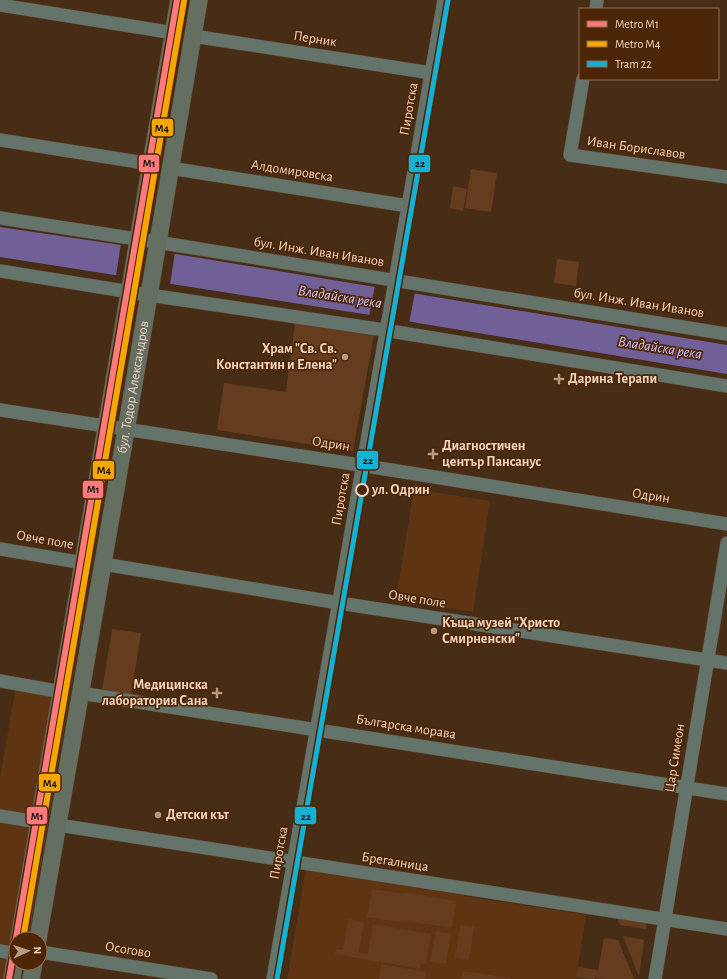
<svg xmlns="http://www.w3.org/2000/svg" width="727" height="979" font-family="'Alegreya Sans',sans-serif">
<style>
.built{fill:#5e3413}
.green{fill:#663c1e}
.water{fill:#715f98}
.pier{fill:#482d16}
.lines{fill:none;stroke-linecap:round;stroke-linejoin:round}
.minor-casing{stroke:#5f4935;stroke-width:14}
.major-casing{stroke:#5f4935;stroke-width:18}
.minor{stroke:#64746b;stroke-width:13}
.major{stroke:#646e61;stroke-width:17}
.tram-1-casing{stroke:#4c2606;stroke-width:8}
.tram-1{stroke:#13b2d5;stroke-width:5}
.metro-1-casing{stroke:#4c2606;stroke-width:9}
.metro-2-casing{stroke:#4c2606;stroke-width:9}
.metro-1{stroke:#ff7a7a;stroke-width:6}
.metro-2{stroke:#f7a600;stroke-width:6}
.poi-dot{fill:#b79a84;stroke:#4c2606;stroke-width:1.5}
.stop-dot{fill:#4c2606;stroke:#f3d4c0;stroke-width:2}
.labels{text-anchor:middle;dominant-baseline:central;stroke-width:3.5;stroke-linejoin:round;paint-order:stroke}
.street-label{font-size:14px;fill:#f3d4c0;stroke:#4c2606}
.poi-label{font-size:14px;font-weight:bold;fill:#f3d4c0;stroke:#4c2606;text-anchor:start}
.stop-label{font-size:14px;font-weight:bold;fill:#f3d4c0;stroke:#4c2606;text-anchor:start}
.water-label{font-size:15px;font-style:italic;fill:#d2c6fe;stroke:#4c2606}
.line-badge{stroke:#4c2606;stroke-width:1.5}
.pale-badge-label{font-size:11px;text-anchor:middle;font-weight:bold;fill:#111}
</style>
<rect width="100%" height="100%" fill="#482d16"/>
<path class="built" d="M 414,489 L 490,501 L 473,612 L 396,599 Z
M 16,686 L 48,693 L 51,702 L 4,979 L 0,979 L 0,778 Z
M 306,869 L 464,895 L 464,896 L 586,915 L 576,979 L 287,979 Z"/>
<path class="green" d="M 471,169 L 497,173 L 491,212 L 465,208 Z
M 453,186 L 467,189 L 463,211 L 450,208 Z
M 557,259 L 579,262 L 576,286 L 554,283 Z
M 295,323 L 374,335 L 353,451 L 217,430 L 224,383 L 286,392 Z
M 112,629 L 141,633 L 131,695 L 102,690 Z
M 372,889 L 404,894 L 405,892 L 456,901 L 452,928 L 401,920 L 400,922 L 367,917 Z
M 619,914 L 647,919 L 646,929 L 620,925 L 618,921 Z
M 348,919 L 364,922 L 359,952 L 368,954 L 373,924 L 431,934 L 426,964 L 421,964 L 420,969 L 335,954 L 336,949 L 343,950 Z
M 460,925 L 474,927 L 469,960 L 455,958 Z
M 436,931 L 451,934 L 446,964 L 430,962 Z
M 623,936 L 644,940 L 639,976 Z
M 604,938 L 618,940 L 634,979 L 603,979 L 595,978 L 594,979 L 576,978 L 578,967 L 598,970 Z
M 381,964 L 426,972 L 425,979 L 379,979 Z
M 463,971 L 510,978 L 510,979 L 461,979 Z"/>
<path class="water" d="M 0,227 L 121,245 L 727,345 L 727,374 L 370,315 L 0,257 Z"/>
<path class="pier" d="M 121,243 L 175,252 L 170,285 L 116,276 Z
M 375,285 L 415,292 L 409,324 L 369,317 Z"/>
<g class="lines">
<g class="minor-casing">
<path id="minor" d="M 0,5 L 174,33
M 596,9 L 597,0
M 193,36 L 431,73
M 583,79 L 570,155 L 727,177
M 0,140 L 151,164
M 170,168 L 408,206
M 0,218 L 169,244 L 727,334
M 0,271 L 149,295 L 384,330 L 727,386
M 0,410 L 360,465 L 727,524
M 0,549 L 84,563
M 103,564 L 339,603 L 727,663
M 0,681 L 62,692
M 80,693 L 727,794
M 0,816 L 38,822
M 58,825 L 727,929
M 0,951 L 16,954
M 40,952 L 211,979
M 273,979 L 444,0
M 655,979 L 727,543"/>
</g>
<g class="major-casing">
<g id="major">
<path d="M 19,939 L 179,0"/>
<path id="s1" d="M 38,939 L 129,413 L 199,0"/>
<path d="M 12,979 L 16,954"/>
<path d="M 31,979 L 34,963"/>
</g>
</g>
<use href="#minor" class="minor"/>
<use href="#major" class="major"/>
<g class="tram-1-casing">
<path id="tram-1" d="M 277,979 L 448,0"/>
</g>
<use href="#tram-1" class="tram-1"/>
<g class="metro-1-casing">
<path id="metro-1" d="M 9,979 L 177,0"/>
</g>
<g class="metro-2-casing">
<path id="metro-2" d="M 23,939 L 184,1"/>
</g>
<use href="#metro-1" class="metro-1"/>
<use href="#metro-2" class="metro-2"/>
</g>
<g class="poi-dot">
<circle cx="345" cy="357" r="4"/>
<path d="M557 373h4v4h4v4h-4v4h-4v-4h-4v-4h4z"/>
<path d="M431 448h4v4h4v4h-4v4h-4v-4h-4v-4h4z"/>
<circle cx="434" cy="631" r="4"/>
<path d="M215 687h4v4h4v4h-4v4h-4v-4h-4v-4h4z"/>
<circle cx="158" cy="815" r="4"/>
</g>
<circle class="stop-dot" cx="362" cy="490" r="6"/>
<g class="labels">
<g class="street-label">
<text transform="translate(315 39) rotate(9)">Перник</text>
<text transform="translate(409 109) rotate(-80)">Пиротска</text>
<text transform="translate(636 148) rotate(8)">Иван Бориславов</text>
<text transform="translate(292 171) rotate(9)">Алдомировска</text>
<text transform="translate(319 252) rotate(9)">бул. Инж. Иван Иванов</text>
<text transform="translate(639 303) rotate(9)">бул. Инж. Иван Иванов</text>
<text stroke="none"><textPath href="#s1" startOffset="560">бул. Тодор Александров</textPath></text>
<text transform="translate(331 444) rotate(9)">Одрин</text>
<text transform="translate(651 496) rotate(9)">Одрин</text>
<text transform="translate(341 499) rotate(-80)">Пиротска</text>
<text transform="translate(45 540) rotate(10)">Овче поле</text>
<text transform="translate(417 599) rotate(9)">Овче поле</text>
<text transform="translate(406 727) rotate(9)">Българска морава</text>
<text transform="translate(675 758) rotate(-81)">Цар Симеон</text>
<text transform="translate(279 853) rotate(-80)">Пиротска</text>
<text transform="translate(395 862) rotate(9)">Брегалница</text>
<text transform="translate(128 950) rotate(9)">Осогово</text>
</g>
<g class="poi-label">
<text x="337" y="349" text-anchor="end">Храм "Св. Св.<tspan x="337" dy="16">Константин и Елена"</tspan></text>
<text x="568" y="379">Дарина Терапи</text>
<text x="442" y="446">Диагностичен<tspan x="442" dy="16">център Пансанус</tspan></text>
<text x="442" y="623">Къща музей "Христо<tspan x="442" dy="16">Смирненски"</tspan></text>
<text x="208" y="685" text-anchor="end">Медицинска<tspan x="208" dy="16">лаборатория Сана</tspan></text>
<text x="166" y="815">Детски кът</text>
</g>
<g class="stop-label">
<text x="372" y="490">ул. Одрин</text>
</g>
<g class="water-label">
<text transform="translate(340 297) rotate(9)">Владайска река</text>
<text transform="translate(660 348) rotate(9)">Владайска река</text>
</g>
</g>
<g class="line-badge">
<rect x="151" y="118" width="23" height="19" rx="4" fill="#f7a600"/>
<rect x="138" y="154" width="22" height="19" rx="4" fill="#ff7a7a"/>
<rect x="408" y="154" width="23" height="19" rx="4" fill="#13b2d5"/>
<rect x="356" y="450" width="23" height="20" rx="4" fill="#13b2d5"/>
<rect x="92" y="460" width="23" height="20" rx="4" fill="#f7a600"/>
<rect x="82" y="480" width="22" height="19" rx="4" fill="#ff7a7a"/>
<rect x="38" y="773" width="23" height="19" rx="4" fill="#f7a600"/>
<rect x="294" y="806" width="23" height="19" rx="4" fill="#13b2d5"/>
<rect x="26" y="806" width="22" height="19" rx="4" fill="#ff7a7a"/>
</g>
<g class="pale-badge-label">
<text x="162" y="132">M4</text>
<text x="149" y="167">M1</text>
<text x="420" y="167">22</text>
<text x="368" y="464">22</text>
<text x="104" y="474">M4</text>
<text x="93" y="493">M1</text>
<text x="50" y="787">M4</text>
<text x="306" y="820">22</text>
<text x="37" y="820">M1</text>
</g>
<rect x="579" y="8" width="140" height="72" fill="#4c2606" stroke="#8f6c50"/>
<rect x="587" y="21" width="20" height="6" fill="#ff7a7a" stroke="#8f6c50"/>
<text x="615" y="28" font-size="12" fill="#f3d4c0">Metro M1</text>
<rect x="587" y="41" width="20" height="6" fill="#f7a600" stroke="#8f6c50"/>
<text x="615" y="48" font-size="12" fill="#f3d4c0">Metro M4</text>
<rect x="587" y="61" width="20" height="6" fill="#13b2d5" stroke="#8f6c50"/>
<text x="615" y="68" font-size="12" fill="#f3d4c0">Tram 22</text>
<g transform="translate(28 951) rotate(87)"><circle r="19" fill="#4c2606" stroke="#8f6c50"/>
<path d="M0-3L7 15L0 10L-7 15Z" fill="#b79a84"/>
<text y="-6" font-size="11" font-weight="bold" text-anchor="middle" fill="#f3d4c0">N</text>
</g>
</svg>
